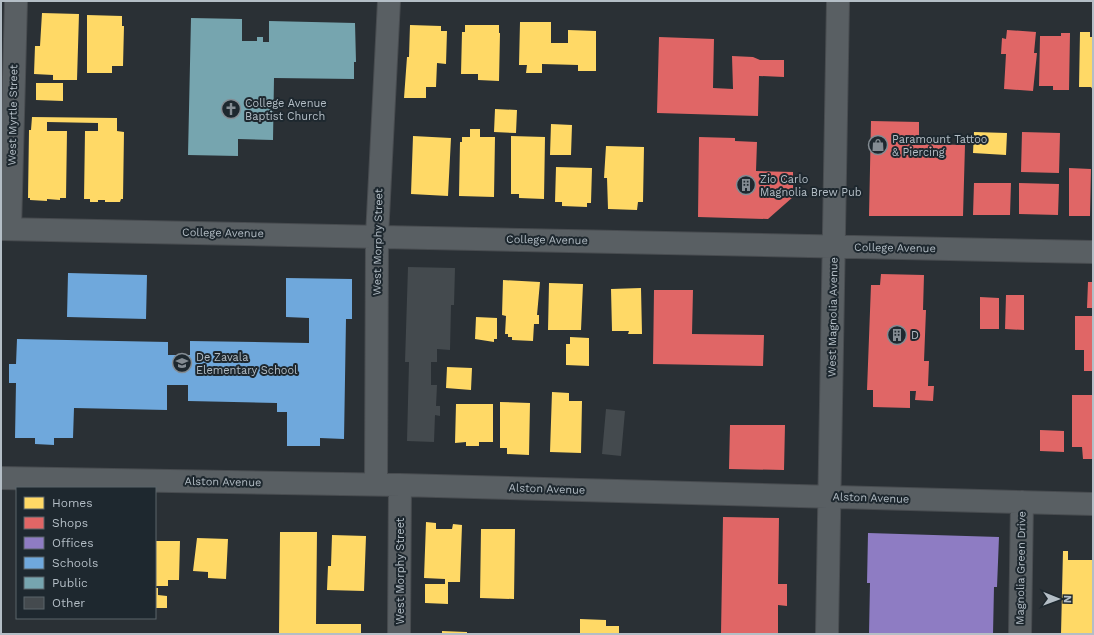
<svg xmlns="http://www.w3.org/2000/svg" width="1094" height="635" font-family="'Work Sans',sans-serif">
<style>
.homes{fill:#ffd966}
.shops{fill:#e06666}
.offices{fill:#8e7cc3}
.schools{fill:#6fa8dc}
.public{fill:#76a5af}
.building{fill:#444a4e}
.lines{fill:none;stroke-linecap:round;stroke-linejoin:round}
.minor-casing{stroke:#484c50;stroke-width:24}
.minor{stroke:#595f63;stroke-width:22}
.labels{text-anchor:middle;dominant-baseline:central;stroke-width:4;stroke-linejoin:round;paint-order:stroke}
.poi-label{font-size:11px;fill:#b4bec6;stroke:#1e282f;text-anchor:start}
.street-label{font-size:11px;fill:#b4bec6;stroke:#1e282f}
</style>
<rect width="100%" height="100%" fill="#2a3035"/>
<path class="homes" d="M 42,13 L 79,14 L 77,80 L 53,80 L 53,75 L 34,74 L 35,46 L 40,46 Z
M 87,15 L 122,16 L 122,26 L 124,26 L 123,66 L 112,66 L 112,73 L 87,73 Z
M 520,22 L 551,22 L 551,43 L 568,43 L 568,30 L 596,31 L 596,71 L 578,71 L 578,65 L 542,64 L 542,73 L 526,73 L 527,65 L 519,65 Z
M 410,25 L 441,26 L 441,31 L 447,31 L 446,64 L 437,63 L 436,87 L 426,87 L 426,98 L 404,98 L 407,57 L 409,57 Z
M 465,25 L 499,25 L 499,33 L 500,33 L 499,81 L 478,80 L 478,74 L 461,74 L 462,32 L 465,32 Z
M 1080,32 L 1090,32 L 1090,37 L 1093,37 L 1093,90 L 1091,87 L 1079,87 Z
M 36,83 L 63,83 L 63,101 L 36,100 Z
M 495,109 L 517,110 L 516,133 L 494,132 Z
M 32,117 L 117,118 L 117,131 L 124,132 L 123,199 L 121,199 L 120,202 L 105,202 L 105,200 L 98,200 L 98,202 L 90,202 L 90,199 L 84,199 L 85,131 L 98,131 L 98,123 L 47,122 L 47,131 L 67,131 L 66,198 L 60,198 L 60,200 L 47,199 L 47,201 L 30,200 L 30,198 L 28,198 L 29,130 L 31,130 Z
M 551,124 L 572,125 L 571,155 L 550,155 Z
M 470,129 L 480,129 L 480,137 L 495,137 L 494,197 L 459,196 L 460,142 L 462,142 L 462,137 L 470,137 Z
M 974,132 L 1007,133 L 1006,155 L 973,153 Z
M 413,136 L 451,138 L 448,196 L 411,194 Z
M 511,136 L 545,137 L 544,199 L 519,198 L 519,194 L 511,194 Z
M 606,146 L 644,147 L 643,202 L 638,202 L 637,210 L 608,209 L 607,178 L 604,178 Z
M 556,167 L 592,168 L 591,203 L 587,203 L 587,207 L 562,206 L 562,202 L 555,202 Z
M 503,280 L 540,282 L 537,315 L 539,315 L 539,324 L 534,324 L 533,341 L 512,340 L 512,337 L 508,337 L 508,334 L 505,334 L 506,316 L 502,315 Z
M 549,283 L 583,284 L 581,330 L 548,330 Z
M 641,288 L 642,334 L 628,334 L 629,331 L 612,331 L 611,289 Z
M 476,317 L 497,318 L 497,339 L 494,339 L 494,342 L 475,339 Z
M 570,337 L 589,338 L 589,366 L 566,365 L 566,344 L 570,344 Z
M 447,367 L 472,368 L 471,390 L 446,388 Z
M 552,392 L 569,393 L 569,401 L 582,401 L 581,453 L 550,452 Z
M 500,402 L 530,403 L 529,455 L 507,454 L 507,448 L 500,448 Z
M 456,404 L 493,404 L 493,442 L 479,442 L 479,446 L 466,446 L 466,442 L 455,443 Z
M 426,522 L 436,523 L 436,529 L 452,529 L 453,524 L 462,525 L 460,582 L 448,582 L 448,604 L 425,603 L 425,584 L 445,584 L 445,579 L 424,578 Z
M 481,529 L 515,529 L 514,599 L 480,598 Z
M 280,532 L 317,532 L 316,624 L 361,624 L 361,634 L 279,634 Z
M 332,535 L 366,536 L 364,591 L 327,590 L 328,566 L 331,566 Z
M 197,538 L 228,539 L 226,579 L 208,578 L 208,572 L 193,571 Z
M 155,541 L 180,541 L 179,580 L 168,580 L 168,586 L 155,586 Z
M 1063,551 L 1068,551 L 1068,560 L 1093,560 L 1093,634 L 1061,634 Z
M 155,588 L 158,588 L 158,595 L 167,596 L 167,608 L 155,608 Z
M 580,619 L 606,620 L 606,626 L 619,626 L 619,634 L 580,634 Z
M 442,631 L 467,632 L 467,634 L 442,634 Z"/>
<path class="shops" d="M 1007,30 L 1036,32 L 1034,53 L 1037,53 L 1033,91 L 1004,89 L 1006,54 L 1001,54 L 1002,38 L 1006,39 Z
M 1061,33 L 1070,33 L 1069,90 L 1053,90 L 1053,86 L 1039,86 L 1040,36 L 1061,36 Z
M 659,37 L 714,39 L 713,88 L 733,89 L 732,56 L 753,57 L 760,60 L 784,60 L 784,77 L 759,76 L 758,116 L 657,113 Z
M 871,121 L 919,122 L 919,144 L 965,145 L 963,216 L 869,216 Z
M 1022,132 L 1060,133 L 1059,173 L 1021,172 Z
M 699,137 L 735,138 L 735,141 L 757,142 L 756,171 L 793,172 L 793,197 L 768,219 L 698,217 Z
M 1069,168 L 1091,169 L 1090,216 L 1069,216 Z
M 974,183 L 1011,183 L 1010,215 L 973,215 Z
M 1019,183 L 1059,184 L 1058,215 L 1019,214 Z
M 881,274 L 924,275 L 923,310 L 926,310 L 924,361 L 929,361 L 928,386 L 934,386 L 933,401 L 915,400 L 916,391 L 910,391 L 910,408 L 873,407 L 873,390 L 867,390 L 871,285 L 880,285 Z
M 1088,282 L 1093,282 L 1093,308 L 1087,308 Z
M 654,290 L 693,290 L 692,334 L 764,335 L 763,366 L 653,364 Z
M 1006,295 L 1024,295 L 1024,330 L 1005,329 Z
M 980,297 L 999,298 L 999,329 L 980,329 Z
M 1075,316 L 1093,316 L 1093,371 L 1084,371 L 1084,350 L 1075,350 Z
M 1072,395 L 1093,395 L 1093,459 L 1083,459 L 1082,447 L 1072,447 Z
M 730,425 L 785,425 L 784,470 L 729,469 Z
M 1040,430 L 1064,431 L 1064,452 L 1040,451 Z
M 723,517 L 779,518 L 778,584 L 787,584 L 787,606 L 778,605 L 778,634 L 721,634 Z"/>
<path class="offices" d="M 868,533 L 999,537 L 997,587 L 994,587 L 993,634 L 869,634 L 870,583 L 867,583 Z"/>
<path class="schools" d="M 68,273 L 147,275 L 146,319 L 67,317 Z
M 286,278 L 352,279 L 352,319 L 346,319 L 344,439 L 320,438 L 320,446 L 287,446 L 287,412 L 277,412 L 277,403 L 188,401 L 188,385 L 167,385 L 167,410 L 74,408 L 73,438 L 54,438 L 54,445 L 35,444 L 35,438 L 15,438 L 16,383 L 9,383 L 9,364 L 16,364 L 17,339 L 168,342 L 168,355 L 190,355 L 190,341 L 309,343 L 309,318 L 286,317 Z"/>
<path class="public" d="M 191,18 L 242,19 L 242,41 L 257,41 L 257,37 L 263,37 L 263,42 L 269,42 L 269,21 L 355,23 L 356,62 L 354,62 L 354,79 L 274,78 L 273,140 L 238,139 L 238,156 L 188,155 Z"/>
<path class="building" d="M 408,267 L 455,268 L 454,305 L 451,305 L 450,350 L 437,349 L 437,362 L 431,362 L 431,385 L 437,385 L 436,406 L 440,406 L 440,416 L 435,415 L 434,442 L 407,441 L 409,362 L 405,362 Z
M 606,409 L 625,411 L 621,456 L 602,454 Z"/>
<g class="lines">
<g class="minor-casing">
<path id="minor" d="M 1,229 L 1093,252
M 10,229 L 16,1
M 1,478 L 400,485 L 1093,504
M 376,484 L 377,236 L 389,1
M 399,634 L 400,485
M 827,634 L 838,1
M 1020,634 L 1022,502"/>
</g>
<use href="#minor" class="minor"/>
</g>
<defs>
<g id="church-ring" transform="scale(1)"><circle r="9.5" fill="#1e282f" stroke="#848c93" stroke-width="1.5"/><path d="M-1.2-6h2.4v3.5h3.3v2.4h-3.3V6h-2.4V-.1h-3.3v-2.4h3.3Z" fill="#848c93"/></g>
<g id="shop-ring" transform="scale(1)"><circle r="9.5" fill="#1e282f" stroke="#848c93" stroke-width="1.5"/><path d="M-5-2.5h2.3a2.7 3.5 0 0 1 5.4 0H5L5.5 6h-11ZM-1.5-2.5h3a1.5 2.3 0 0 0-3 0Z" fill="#848c93"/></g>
<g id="building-ring" transform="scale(1)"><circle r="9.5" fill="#1e282f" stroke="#848c93" stroke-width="1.5"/><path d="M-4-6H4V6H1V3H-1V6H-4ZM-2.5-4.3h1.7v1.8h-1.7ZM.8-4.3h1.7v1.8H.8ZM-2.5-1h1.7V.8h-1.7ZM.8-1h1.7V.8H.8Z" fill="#848c93"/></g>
<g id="school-ring" transform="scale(1)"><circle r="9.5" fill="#1e282f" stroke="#848c93" stroke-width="1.5"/><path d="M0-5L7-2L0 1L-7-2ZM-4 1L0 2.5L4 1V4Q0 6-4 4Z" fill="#848c93"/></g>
</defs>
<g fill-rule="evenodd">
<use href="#church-ring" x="231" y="109"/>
<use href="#shop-ring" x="878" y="145"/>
<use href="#building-ring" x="746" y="185"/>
<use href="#building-ring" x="897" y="335"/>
<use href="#school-ring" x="182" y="363"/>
</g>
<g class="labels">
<g class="poi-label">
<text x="245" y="103">College Avenue<tspan x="245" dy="13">Baptist Church</tspan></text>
<text x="892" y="139">Paramount Tattoo<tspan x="892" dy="13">&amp; Piercing</tspan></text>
<text x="760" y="179">Zio Carlo<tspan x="760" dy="13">Magnolia Brew Pub</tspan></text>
<text x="911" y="335">D</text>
<text x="196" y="357">De Zavala<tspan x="196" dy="13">Elementary School</tspan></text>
</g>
<g class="street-label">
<text transform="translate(13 115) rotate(-89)">West Myrtle Street</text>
<text transform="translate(223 233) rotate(1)">College Avenue</text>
<text transform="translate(547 240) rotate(1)">College Avenue</text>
<text transform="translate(378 242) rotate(-89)">West Morphy Street</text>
<text transform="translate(895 248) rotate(1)">College Avenue</text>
<text transform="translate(833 317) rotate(-89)">West Magnolia Avenue</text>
<text transform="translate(223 482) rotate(1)">Alston Avenue</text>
<text transform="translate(547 489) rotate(2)">Alston Avenue</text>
<text transform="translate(871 498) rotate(2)">Alston Avenue</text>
<text transform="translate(1021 568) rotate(-89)">Magnolia Green Drive</text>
<text transform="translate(400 571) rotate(-90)">West Morphy Street</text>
</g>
</g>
<rect width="1094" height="635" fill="none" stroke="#b4bec6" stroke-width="4"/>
<rect x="16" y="487" width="140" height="132" fill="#1e282f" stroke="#5a646b"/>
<rect x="24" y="497" width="20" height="12" fill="#ffd966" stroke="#5a646b"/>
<text x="52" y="507" font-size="12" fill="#b4bec6">Homes</text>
<rect x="24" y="517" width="20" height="12" fill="#e06666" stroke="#5a646b"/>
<text x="52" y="527" font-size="12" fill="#b4bec6">Shops</text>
<rect x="24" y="537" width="20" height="12" fill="#8e7cc3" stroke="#5a646b"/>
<text x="52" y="547" font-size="12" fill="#b4bec6">Offices</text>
<rect x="24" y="557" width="20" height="12" fill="#6fa8dc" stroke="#5a646b"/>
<text x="52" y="567" font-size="12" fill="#b4bec6">Schools</text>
<rect x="24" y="577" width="20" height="12" fill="#76a5af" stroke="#5a646b"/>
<text x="52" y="587" font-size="12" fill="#b4bec6">Public</text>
<rect x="24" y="597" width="20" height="12" fill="#444a4e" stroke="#5a646b"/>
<text x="52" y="607" font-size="12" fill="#b4bec6">Other</text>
<g transform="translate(1058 599) rotate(91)" stroke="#1e282f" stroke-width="3" paint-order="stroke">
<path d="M0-3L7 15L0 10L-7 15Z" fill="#b4bec6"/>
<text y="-6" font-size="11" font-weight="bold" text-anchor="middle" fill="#b4bec6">N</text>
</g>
</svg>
